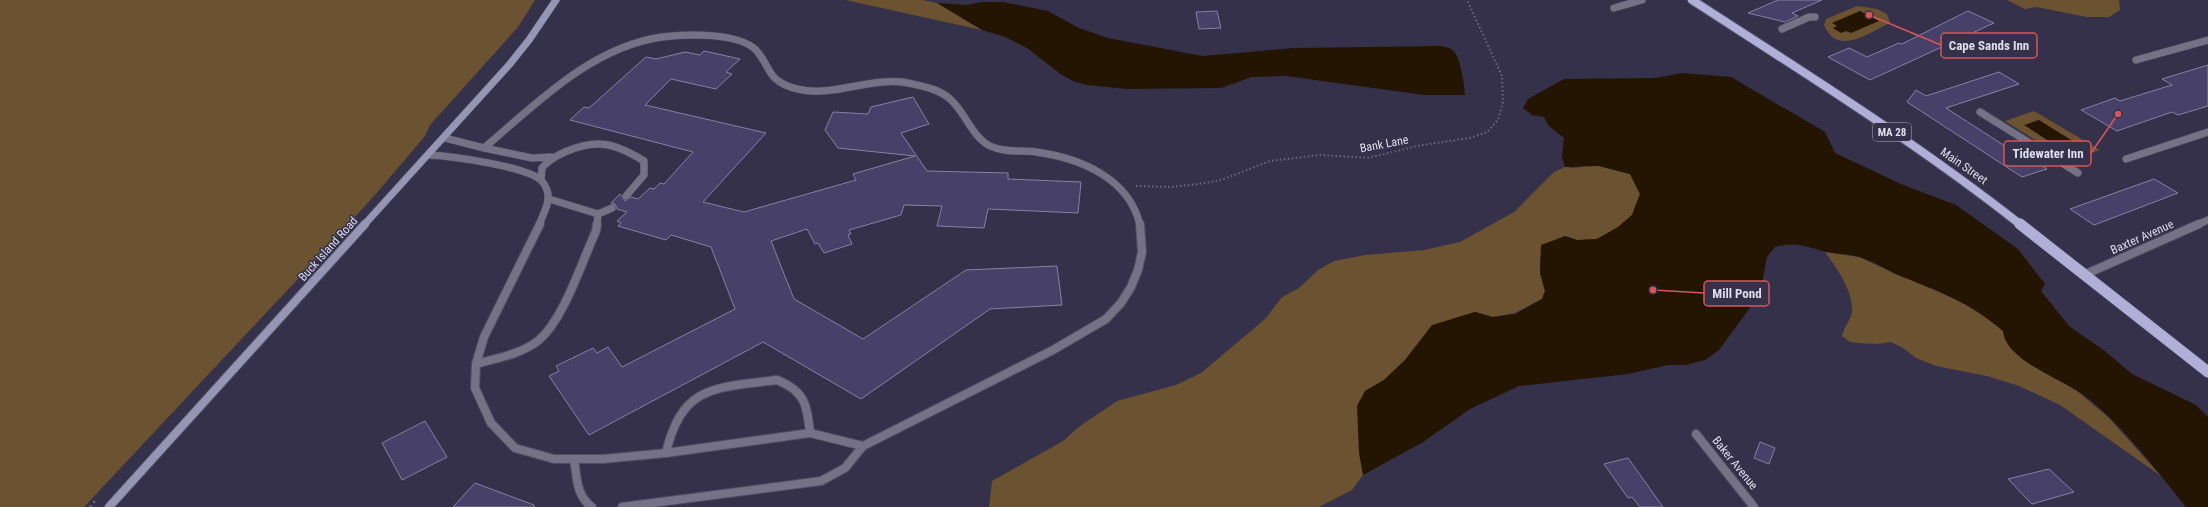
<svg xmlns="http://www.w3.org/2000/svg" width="2208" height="507" font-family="'Roboto Condensed',sans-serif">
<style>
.green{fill:#6b5230}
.water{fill:#231501}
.building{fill:#474069;stroke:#8682a2}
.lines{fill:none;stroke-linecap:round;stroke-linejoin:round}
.service-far1-casing{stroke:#504d65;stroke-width:8}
.service-casing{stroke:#504d65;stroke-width:10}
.minor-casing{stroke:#504d65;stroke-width:10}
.tertiary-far1-casing{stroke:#504d65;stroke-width:8}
.tertiary-casing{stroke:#504d65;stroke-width:10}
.secondary-far1-casing{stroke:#504d65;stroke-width:8}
.secondary-casing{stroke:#504d65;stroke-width:10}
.primary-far1-casing{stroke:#504d65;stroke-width:10}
.primary-casing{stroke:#504d65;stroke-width:12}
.path-far1{stroke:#6c6980;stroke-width:2;stroke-dasharray:1.5 2.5;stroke-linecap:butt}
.path{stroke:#6c6980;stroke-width:2.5;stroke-dasharray:2 3.5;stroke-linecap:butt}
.service-far1{stroke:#757287;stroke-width:7}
.service{stroke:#757287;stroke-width:8}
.minor{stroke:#757287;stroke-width:8}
.tertiary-far1{stroke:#757287;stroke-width:7}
.tertiary{stroke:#757287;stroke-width:8}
.secondary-far1{stroke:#9894b4;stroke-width:7}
.secondary{stroke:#9894b4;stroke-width:8}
.primary-far1{stroke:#b3aed8;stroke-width:8}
.primary{stroke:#b3aed8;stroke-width:11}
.labels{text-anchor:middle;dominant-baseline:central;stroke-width:3;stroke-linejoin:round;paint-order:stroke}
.shield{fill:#35314b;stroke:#acaabe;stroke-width:1}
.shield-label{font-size:11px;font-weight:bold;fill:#dfdeef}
.street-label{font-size:12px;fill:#dfdeef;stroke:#35314b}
.leader{fill:none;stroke:#d8565a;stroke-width:1.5}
.callout-dot{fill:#d8565a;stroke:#35314b;stroke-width:1.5}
.callout{fill:#35314b;stroke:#d8565a;stroke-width:1.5}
.callout-label{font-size:13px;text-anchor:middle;font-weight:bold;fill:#dfdeef}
</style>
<rect width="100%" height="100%" fill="#35314b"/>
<path class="green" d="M 0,0 L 535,0 L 518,27 L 430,125 L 425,136 L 375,195 L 310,266 L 84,507 L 0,507 Z
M 845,0 L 923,0 L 937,3 L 982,30 Z
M 2007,0 L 2119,0 L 2120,10 L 2109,17 L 2087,17 L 2036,7 L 2025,9 Z
M 1857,6 L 1877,9 L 1887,14 L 1890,23 C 1868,33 1837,57 1824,25 L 1826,19 Z
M 2034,111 L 2100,150 L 2069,161 L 2005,121 Z
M 1585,166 L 1599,166 L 1630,174 L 1640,194 L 1632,215 L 1618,227 L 1597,239 L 1577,240 L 1565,236 L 1540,257 L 1540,273 L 1545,291 L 1542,299 L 1515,313 L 1493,317 L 1475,312 L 1432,326 L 1405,360 L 1384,380 L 1365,391 L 1359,430 L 1363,475 L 1352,490 L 1319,507 L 989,507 L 992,481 L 1063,441 L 1080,426 L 1117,401 L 1176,385 L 1201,373 L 1265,319 L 1282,297 L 1299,288 L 1318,270 L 1334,261 L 1365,255 L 1424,250 L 1460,242 L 1514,212 L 1554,172 L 1565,167 L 1575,168 Z
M 1825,252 L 1859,257 L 1898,275 L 1936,289 L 1977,310 L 2003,331 L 2021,358 L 2077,391 L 2109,418 L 2161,476 L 2060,405 L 2019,386 L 1987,376 L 1936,366 L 1916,358 L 1903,348 L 1891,342 L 1877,344 L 1859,343 L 1850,342 L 1842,336 C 1844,327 1850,321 1852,312 C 1854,292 1836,267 1825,252 Z"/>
<path class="water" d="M 982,2 L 1003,2 L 1048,11 L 1079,28 L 1108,38 L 1202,56 L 1294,48 L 1440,46 C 1444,47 1449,47 1452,50 C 1461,55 1464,85 1465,95 L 1424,95 L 1286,76 L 1252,77 L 1221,88 L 1127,89 L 1087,85 L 1073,81 L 1062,75 L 1027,48 L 1005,37 L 982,30 L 937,3 L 967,5 Z
M 1860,11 L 1879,21 L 1851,33 L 1846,31 L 1841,33 L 1833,28 L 1837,26 L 1832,23 Z
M 1682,73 L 1731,77 L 1825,132 L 1835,153 L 1901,184 L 1956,205 L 2018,249 L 2045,284 L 2041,291 L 2069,326 L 2105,351 L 2132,374 L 2196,405 L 2208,417 L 2208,507 L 2186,507 C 2157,471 2114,414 2076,390 C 2055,377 2005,358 2003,331 C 1968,301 1939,292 1898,275 C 1885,269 1873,261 1859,257 C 1849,254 1837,254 1826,252 C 1807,247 1796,241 1775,247 L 1767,257 L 1760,294 L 1719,350 L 1705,360 L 1686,365 L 1668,365 L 1628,374 L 1519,386 L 1470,409 L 1423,442 L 1363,475 L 1359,453 L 1357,406 L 1365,391 L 1384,380 L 1405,360 L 1432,325 L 1475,312 L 1493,317 L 1515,314 L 1542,299 L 1545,291 L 1540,273 L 1541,245 L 1565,236 L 1577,240 L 1597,239 L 1618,227 L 1632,215 L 1640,194 L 1630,174 L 1599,166 L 1565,167 L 1562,157 L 1564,138 L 1548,125 L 1544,117 L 1532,115 L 1523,108 L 1528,99 L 1564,79 L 1656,78 Z
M 2039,120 L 2079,145 L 2063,150 L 2024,125 Z"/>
<path class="building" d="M 1778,0 L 1822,0 L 1792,13 L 1798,16 L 1785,22 L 1748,13 Z
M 1217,11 L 1221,28 L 1199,29 L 1196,12 Z
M 1968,11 L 1994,23 L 1870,80 L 1828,57 L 1849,48 L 1867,57 L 1899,43 L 1902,44 Z
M 704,51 L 740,59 L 726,72 L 732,74 L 716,89 L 671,79 L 645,105 L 766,133 L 703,202 L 744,212 L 856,180 L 853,174 L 915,156 L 838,148 L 825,130 L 833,112 L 868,114 L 871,107 L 913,97 L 929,124 L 901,133 L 927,171 L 1008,173 L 1008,179 L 1081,182 L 1078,213 L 988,209 L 984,228 L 937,226 L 942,206 L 904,205 L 901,215 L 849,230 L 851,234 L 848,235 L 852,244 L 824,253 L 818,243 L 815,244 L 807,229 L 771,241 L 794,299 L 863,339 L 966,270 L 1057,266 L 1062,305 L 990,309 L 861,399 L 763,342 L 589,435 L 549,376 L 559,371 L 556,366 L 593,348 L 597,353 L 608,347 L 622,367 L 735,309 L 711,247 L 671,235 L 666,240 L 618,226 L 621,223 L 617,221 L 627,212 L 617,209 L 615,204 L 611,203 L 620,194 L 625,201 L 631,197 L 638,199 L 650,188 L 654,189 L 660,183 L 664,184 L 693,152 L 570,120 L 584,107 L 589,108 L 646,57 L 656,59 L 685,52 L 700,55 Z
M 2208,65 L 2208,106 L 2178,115 L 2172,112 L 2117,131 L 2081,110 L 2115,98 L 2120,101 L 2172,85 L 2162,79 Z
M 1999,72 L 2019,84 L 1946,108 L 2008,148 L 2013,146 L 2047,169 L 2022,177 L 1907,102 L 1916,90 L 1926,96 Z
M 2154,179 L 2178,193 L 2094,225 L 2070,209 Z
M 425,421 L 447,457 L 402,480 L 382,443 Z
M 1760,442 L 1775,448 L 1769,464 L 1754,458 Z
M 1628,458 L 1663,507 L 1640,507 L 1632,497 L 1628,498 L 1604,464 Z
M 2049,469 L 2074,492 L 2032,504 L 2008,479 Z
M 475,483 L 534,505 L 534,507 L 453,507 Z"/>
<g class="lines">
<g class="service-far1-casing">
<path id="service-far1" d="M 1614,8 L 1642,0
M 1782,29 L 1809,17 L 1815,17
M 2136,60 L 2208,40
M 1980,112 L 2078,173
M 445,138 L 484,148 C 536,104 591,47 662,37 C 685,34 738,32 756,50 C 772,68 766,81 797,89 C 833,98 870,76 908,83 C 922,86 939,89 950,99 C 966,113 971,136 990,146 C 1004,153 1022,150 1036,152 C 1080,158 1129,178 1140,225
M 484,148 L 532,158 L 551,157
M 428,155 C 451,156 524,166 541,180 C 543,182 546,187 547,190 C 551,202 543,214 539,225
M 2126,159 L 2208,132
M 541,180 L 542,168 C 548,160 556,156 565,152 C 597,138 615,143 644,161 L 644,175 L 626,196
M 549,199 L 598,214 L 612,208
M 597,225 L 598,214"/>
</g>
<g class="service-casing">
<path id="service" d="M 540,224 L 484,337 L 476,364 L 475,388 L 491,423 L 515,448 L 554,459 L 603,459 L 666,453
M 476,364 C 497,358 522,354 539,340 C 564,319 582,261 596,231 L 597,224
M 777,380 C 805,391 807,405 810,433 L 666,453 C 682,384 716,388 777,380 Z
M 810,433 L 863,446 L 1053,350 L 1106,319 L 1121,303 L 1131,287 L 1138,270 L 1142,252 L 1140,224
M 574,459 C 577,477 576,496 592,507
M 622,507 L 821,481 L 845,468 L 863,446"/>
</g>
<g class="minor-casing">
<path id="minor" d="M 1696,434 L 1754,507"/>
</g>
<g class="tertiary-far1-casing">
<path id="tertiary-far1" d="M 2197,225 L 2208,220"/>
</g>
<g class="tertiary-casing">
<path id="tertiary" d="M 2086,274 L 2199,224"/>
</g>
<g class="secondary-far1-casing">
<path id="secondary-far1" d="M 364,225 L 509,65 L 529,40 L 556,0"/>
</g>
<g class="secondary-casing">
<path id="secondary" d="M 109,507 L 365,224"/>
</g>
<g class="primary-far1-casing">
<path id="primary-far1" d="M 1692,0 C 1803,72 1917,143 2021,225"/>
</g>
<g class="primary-casing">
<path id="primary" d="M 2020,224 L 2208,372"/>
</g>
<path class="path-far1" d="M 1136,186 L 1170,187 L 1199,184 L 1221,180 L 1270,161 L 1320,155 L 1367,158 L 1422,145 L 1470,138 L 1487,132 L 1498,120 L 1503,102 L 1502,76 L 1467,0"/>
<path class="path" d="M 90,507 L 95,501"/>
<use href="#service-far1" class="service-far1"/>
<use href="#service" class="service"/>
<use href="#minor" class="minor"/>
<use href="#tertiary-far1" class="tertiary-far1"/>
<use href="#tertiary" class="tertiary"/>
<use href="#secondary-far1" class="secondary-far1"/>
<use href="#secondary" class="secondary"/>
<use href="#primary-far1" class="primary-far1"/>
<use href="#primary" class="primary"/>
</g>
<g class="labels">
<rect class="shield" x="1873" y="123" width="38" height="18" rx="3"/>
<g class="shield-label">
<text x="1892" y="132">MA 28</text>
</g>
<g class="street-label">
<text transform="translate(1384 144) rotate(-11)">Bank Lane</text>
<text transform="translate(1964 166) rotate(35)">Main Street</text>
<text transform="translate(2142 237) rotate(-24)">Baxter Avenue</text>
<text transform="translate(328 249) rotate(-48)">Buck Island Road</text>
<text transform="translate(1735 463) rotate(51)">Baker Avenue</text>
</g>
</g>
<path class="leader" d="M1869 15L1941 45M2118 114L2091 153M1653 290L1704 293"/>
<g class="callout-dot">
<circle cx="1869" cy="15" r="4"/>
<circle cx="2118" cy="114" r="4"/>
<circle cx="1653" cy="290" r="4"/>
</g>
<g class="callout">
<rect x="1941" y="33" width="96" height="25" rx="4"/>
<rect x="2004" y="141" width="87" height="25" rx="4"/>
<rect x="1704" y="281" width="65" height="25" rx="4"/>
</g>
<g class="callout-label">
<text x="1989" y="50">Cape Sands Inn</text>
<text x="2048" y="158">Tidewater Inn</text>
<text x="1737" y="298">Mill Pond</text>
</g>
</svg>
